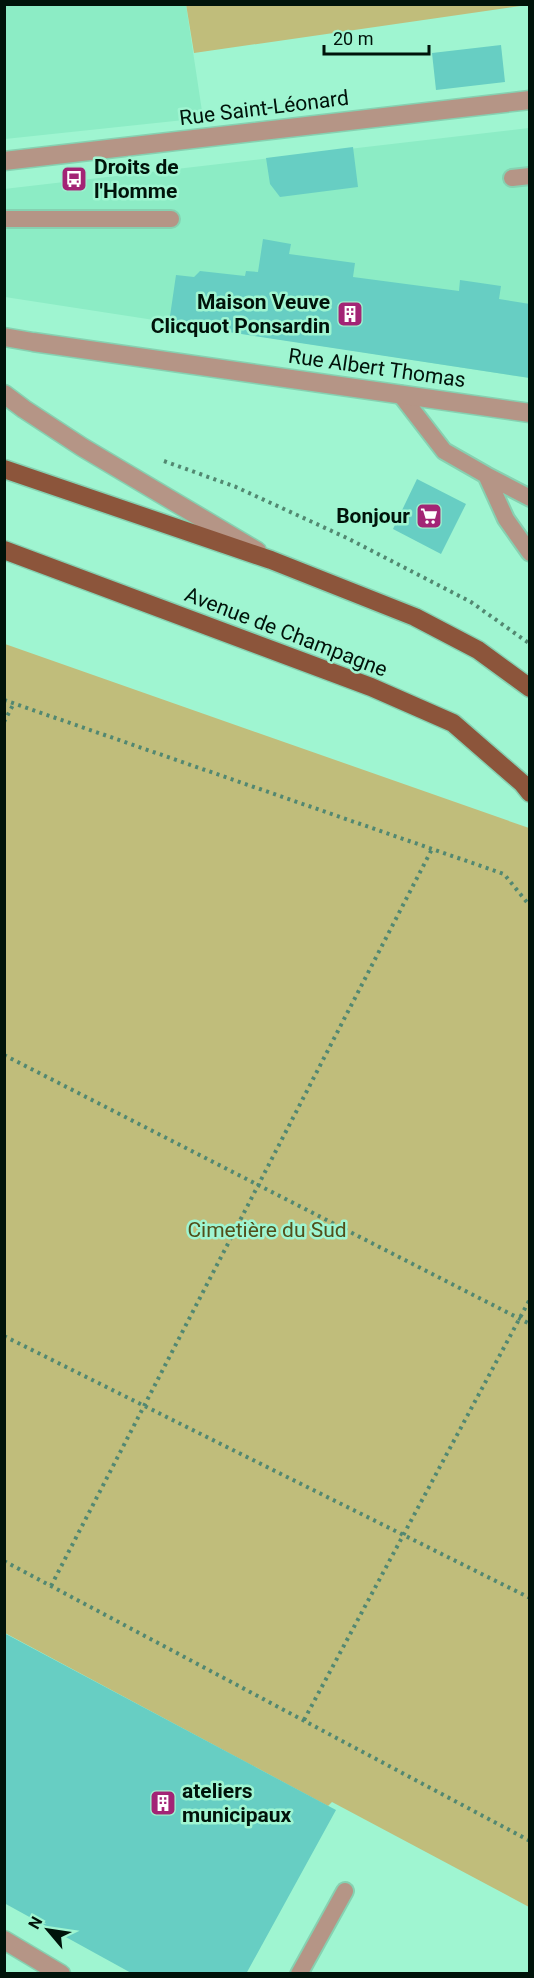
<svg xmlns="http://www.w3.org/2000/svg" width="534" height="1978" font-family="Roboto,sans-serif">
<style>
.built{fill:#8cecc5}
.green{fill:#c0bd7b}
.building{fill:#67cec3}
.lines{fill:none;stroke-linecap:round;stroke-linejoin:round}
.service-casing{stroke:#86d1b1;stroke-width:20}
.minor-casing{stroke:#86d1b1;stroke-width:21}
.tertiary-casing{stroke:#86d1b1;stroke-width:21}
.primary-casing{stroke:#86d1b1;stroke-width:21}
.path{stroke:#528871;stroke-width:4;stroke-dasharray:3 4.5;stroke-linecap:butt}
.service{stroke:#b59586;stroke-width:16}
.minor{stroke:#b59586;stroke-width:18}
.tertiary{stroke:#b59586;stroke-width:18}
.primary{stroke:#8c553b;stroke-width:18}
.labels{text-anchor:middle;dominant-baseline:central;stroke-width:5;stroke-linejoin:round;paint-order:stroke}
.street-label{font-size:21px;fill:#00130a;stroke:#9ff5d1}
.poi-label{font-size:21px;font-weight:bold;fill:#00130a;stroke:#9ff5d1;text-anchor:start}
.park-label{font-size:21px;fill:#514e1a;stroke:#9ff5d1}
</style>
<rect width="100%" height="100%" fill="#9ff5d1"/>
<path class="built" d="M 4,5 L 186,5 L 203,118 L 5,139 Z
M 529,128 L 529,378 L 5,297 L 4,189 Z"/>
<path class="green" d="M 186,4 L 528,4 L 528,5 L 194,53 Z
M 5,644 L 529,828 L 529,1907 L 332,1802 L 328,1806 L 5,1633 Z"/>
<path class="building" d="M 501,45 L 505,82 L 436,90 L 432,53 Z
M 353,147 L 358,187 L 280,197 L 270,184 L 266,158 Z
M 263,239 L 291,244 L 289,254 L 355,263 L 353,277 L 459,291 L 460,280 L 501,286 L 499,299 L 530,304 L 530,378 L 169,323 L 176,275 L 194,277 L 200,271 L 245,276 L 246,271 L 258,272 Z
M 417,479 L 466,504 L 441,554 L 393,529 Z
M 4,1633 L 336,1810 L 246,1974 L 133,1974 L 4,1903 Z"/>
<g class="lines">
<g class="service-casing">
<path id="service" d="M 512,178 L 530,176
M 4,219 L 171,219
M 400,394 L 444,451 L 486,475 L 506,519 L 530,553
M 486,475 L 530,498
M 299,1974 L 345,1891"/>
</g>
<g class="minor-casing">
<path id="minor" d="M 4,161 L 530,100
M 4,394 L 24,409 L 82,447 L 257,551
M 4,1940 L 61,1974"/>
</g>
<g class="tertiary-casing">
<path id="tertiary" d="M 4,337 L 33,342 L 530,413"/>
</g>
<g class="primary-casing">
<path id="primary" d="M 4,469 L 271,560 L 415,617 L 478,650 L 530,688
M 4,550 L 371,687 L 453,723 L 522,783 L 530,793"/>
</g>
<path class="path" d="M 164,461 L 236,487 L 347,538 L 471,602 L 530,644
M 4,700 L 504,874 L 530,906
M 4,722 L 14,703
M 4,1055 L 530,1324
M 4,1336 L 530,1598
M 4,1561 L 530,1841
M 51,1586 L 432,849
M 304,1720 L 530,1299"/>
<use href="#service" class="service"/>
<use href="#minor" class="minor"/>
<use href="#tertiary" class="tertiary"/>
<use href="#primary" class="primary"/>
</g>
<defs>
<g id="bus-square" transform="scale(1.35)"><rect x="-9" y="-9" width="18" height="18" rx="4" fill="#a32475" stroke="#9ff5d1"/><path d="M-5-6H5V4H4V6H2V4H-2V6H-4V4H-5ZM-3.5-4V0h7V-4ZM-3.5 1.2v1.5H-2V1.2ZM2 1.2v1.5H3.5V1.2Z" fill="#fff"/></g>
<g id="building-square" transform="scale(1.35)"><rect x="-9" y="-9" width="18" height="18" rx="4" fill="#a32475" stroke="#9ff5d1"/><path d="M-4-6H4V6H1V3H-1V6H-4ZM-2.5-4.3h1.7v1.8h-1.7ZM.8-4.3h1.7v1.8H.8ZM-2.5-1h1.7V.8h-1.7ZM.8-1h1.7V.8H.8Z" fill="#fff"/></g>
<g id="supermarket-square" transform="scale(1.35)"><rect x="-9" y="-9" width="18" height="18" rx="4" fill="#a32475" stroke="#9ff5d1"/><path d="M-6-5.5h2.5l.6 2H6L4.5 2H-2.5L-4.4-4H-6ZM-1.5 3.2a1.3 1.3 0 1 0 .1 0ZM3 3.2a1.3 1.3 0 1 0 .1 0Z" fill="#fff"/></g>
</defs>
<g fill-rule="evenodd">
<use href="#bus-square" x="74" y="179"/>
<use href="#building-square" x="350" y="314"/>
<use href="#supermarket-square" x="429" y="516"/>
<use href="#building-square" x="163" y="1803"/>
</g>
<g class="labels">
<g class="street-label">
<text transform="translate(264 108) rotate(-7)">Rue Saint-Léonard</text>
<text transform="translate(377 368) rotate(8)">Rue Albert Thomas</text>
<text transform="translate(286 632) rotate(21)">Avenue de Champagne</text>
</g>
<g class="poi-label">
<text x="94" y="167">Droits de<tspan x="94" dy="24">l'Homme</tspan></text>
<text x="330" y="302" text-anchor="end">Maison Veuve<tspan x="330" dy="24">Clicquot Ponsardin</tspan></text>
<text x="410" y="516" text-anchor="end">Bonjour</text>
<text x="182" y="1791">ateliers<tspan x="182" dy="24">municipaux</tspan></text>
</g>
<g class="park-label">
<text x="267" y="1230">Cimetière du Sud</text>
</g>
</g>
<rect width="534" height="1978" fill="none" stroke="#00130a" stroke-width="12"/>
<g transform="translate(48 1930) rotate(299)" stroke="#9ff5d1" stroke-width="4.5" paint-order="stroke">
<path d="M0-4.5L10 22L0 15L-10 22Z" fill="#00130a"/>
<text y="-9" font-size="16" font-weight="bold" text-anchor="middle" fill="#00130a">N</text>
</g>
<path d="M324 45v9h105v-9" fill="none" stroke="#00130a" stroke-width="3"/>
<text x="333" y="45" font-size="18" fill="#00130a" stroke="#9ff5d1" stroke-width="4.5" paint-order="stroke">20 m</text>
</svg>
